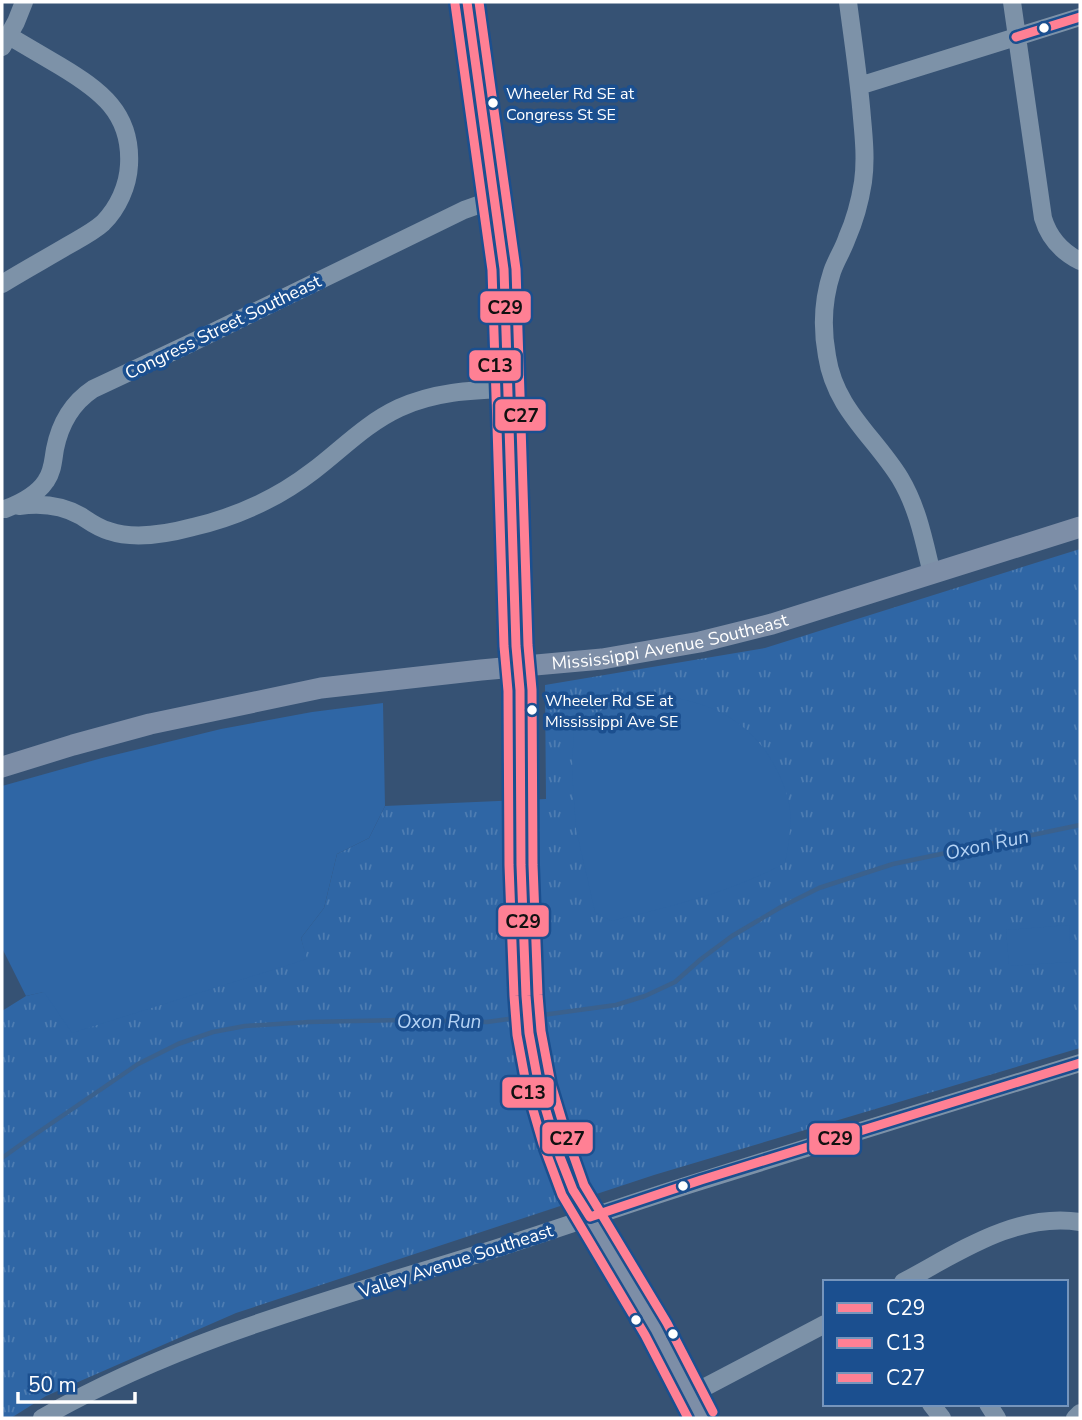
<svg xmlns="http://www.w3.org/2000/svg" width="1082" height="1420" font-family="'Nunito Sans',sans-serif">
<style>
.park{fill:url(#park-tufts)}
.pitch{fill:#2f66a5}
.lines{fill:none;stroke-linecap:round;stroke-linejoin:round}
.stream{stroke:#3b618d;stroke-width:4.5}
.minor{stroke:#7d92a8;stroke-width:18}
.major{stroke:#7d8ea7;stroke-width:21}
.bus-1-casing{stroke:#1b4f8f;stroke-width:14}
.bus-2-casing{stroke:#1b4f8f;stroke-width:14}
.bus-3-casing{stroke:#1b4f8f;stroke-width:14}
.bus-1{stroke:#ff8094;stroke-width:9}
.bus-2{stroke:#ff8094;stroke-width:9}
.bus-3{stroke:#ff8094;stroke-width:9}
.bus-dot{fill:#fff;stroke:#1b4f8f;stroke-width:2.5}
.labels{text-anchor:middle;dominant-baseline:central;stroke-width:7;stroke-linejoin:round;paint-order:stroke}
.bus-label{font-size:16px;fill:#fff;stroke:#1b4f8f;text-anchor:start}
.street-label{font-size:18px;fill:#fff;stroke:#1b4f8f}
.water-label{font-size:19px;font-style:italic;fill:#b5d3f5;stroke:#1b4f8f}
.line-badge{stroke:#1b4f8f;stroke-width:2.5}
.pale-badge-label{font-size:19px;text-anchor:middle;font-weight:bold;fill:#111}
</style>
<defs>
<pattern id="park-tufts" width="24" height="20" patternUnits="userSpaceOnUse" patternTransform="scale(1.75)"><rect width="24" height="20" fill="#2f66a5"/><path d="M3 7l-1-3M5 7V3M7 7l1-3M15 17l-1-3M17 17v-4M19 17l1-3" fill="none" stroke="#4e7db2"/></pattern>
</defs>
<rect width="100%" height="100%" fill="#365274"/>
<path class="park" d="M 1080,549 L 1080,1048 L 654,1175 L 236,1313 L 46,1396 L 11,1418 L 2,1418 L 2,1011 L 26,996 L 43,992 L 306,959 L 301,938 L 324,908 L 337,854 L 369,838 L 385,806 L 546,799 L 545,685 L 765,648 Z"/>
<path class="pitch" d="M 663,696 C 718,703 759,727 781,779 C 785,788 789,799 790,810 C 791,828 789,845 785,863 C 730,893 672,906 611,921 L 595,912 L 576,829 L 572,771 L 574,725 C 605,706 627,699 663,696 Z
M 383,703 L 385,806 L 369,838 L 337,854 L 324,908 L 301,938 L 307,959 L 72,1033 L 44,992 L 26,996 L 2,948 L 2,786 L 102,758 L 221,729 L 312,712 Z
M 1069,925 L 1071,962 L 1009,966 L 1006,930 Z"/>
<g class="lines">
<path class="stream" d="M 535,1016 L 616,1005 L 645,996 L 675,982 L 701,959 L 732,936 L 781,907 L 819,888 L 893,864 L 1080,825
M 2,1158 L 27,1140 L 138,1064 L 178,1044 L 213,1032 L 245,1026 L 309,1022 L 402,1020 L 487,1022 L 523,1017"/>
<path class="minor" d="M 848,2 C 853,41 859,79 862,118 C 864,139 866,161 863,182 C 860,201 855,220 847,238 C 843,250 836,260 832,272 C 823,299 822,329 827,356 C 835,409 874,436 900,478 C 918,508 924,541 932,574
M 1012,2 L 1043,218 C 1049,238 1062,252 1080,261
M 2,47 L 16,22 L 24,2
M 859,86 L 1080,17
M 2,284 C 23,271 45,259 67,246 C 79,239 93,232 103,223 C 118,208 128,186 129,165 C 132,113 100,90 60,66 C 43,56 26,46 9,36
M 19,506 C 40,503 62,505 81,516 C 90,522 98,528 109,531 C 135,540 167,534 193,527 C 236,517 278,498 313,471 C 342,449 365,424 399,408 C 434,392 470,390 508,389
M 5,509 C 21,503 37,495 46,481 C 53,471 53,460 55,449 C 60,424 72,403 93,389 L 191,343 L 464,210 L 495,199
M 903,1282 C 958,1253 1015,1212 1080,1222
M 690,1395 L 825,1324
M 931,1404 L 942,1418
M 988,1404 L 997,1418
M 42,1418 C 181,1338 338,1298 491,1250 C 561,1228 630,1203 701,1181 C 827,1141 954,1102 1080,1063
M 1075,1418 L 1080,1413"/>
<g class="major">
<path d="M 467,2 L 504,269 L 516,646 L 520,690 L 521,865 L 526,996 L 529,1033 L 539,1087 L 555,1141 L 573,1190 L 606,1243 L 656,1329 L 702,1418"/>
<path id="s1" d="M 2,767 L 73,745 L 150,724 L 321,688 L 481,670 L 602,659 L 700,642 L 772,624 L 1080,527"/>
</g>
<g class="bus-1-casing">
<path id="bus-1" d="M 467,2 L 504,269 L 516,646 L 520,690 L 521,865 L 526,996 L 529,1033 L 539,1087 L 560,1157 L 573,1190 L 590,1217
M 1016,37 L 1080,17
M 590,1217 L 701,1180 L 1080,1063"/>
</g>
<g class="bus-2-casing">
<path id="bus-2" d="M 455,4 L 492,270 L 504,646 L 508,691 L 509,865 L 514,996 L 517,1035 L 527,1089 L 543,1144 L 562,1195 L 645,1335 L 688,1418"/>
</g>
<g class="bus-3-casing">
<path id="bus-3" d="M 479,2 L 516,269 L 528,645 L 532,690 L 533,865 L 538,995 L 541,1031 L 551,1084 L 567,1137 L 584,1185 L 667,1323 L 713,1412"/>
</g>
<use href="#bus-1" class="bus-1"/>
<use href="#bus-2" class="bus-2"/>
<use href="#bus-3" class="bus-3"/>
</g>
<g class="bus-dot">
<circle cx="1044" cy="28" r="6"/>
<circle cx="493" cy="103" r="6"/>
<circle cx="532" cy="710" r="6"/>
<circle cx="683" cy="1186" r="6"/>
<circle cx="636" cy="1320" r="6"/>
<circle cx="673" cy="1334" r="6"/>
</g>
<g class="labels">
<g class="bus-label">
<text x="506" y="94">Wheeler Rd SE at<tspan x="506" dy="21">Congress St SE</tspan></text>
<text x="545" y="701">Wheeler Rd SE at<tspan x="545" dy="21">Mississippi Ave SE</tspan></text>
</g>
<g class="street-label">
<text transform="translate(223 327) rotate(-26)">Congress Street Southeast</text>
<text stroke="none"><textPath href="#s1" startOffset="681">Mississippi Avenue Southeast</textPath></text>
<text transform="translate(456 1261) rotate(-18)">Valley Avenue Southeast</text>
</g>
<g class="water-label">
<text transform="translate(987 845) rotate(-12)">Oxon Run</text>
<text x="439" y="1022">Oxon Run</text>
</g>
</g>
<g class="line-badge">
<rect x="479" y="290" width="53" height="34" rx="7" fill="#ff8094"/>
<rect x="468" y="349" width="54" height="33" rx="7" fill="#ff8094"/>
<rect x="494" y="398" width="53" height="34" rx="7" fill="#ff8094"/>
<rect x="497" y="904" width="53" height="34" rx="7" fill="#ff8094"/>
<rect x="501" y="1076" width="54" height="33" rx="7" fill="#ff8094"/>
<rect x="541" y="1121" width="53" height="34" rx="7" fill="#ff8094"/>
<rect x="808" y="1122" width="53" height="34" rx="7" fill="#ff8094"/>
</g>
<g class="pale-badge-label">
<text x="505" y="314">C29</text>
<text x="495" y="372">C13</text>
<text x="521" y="422">C27</text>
<text x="523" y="928">C29</text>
<text x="528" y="1099">C13</text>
<text x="567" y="1145">C27</text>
<text x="835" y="1145">C29</text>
</g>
<rect width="1082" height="1420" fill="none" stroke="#ffffff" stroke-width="7"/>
<rect x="823" y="1280" width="245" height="126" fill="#1b4f8f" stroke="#7695bc" stroke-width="2"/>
<rect x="837" y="1303" width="35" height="10" fill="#ff8094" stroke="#7695bc" stroke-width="2"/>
<text x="886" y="1315" font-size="21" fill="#ffffff">C29</text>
<rect x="837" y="1338" width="35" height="10" fill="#ff8094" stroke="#7695bc" stroke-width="2"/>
<text x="886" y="1350" font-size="21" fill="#ffffff">C13</text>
<rect x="837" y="1373" width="35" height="10" fill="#ff8094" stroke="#7695bc" stroke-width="2"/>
<text x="886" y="1385" font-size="21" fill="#ffffff">C27</text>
<path d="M18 1392v10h117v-10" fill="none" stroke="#ffffff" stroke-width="3.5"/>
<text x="28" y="1392" font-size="21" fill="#ffffff" stroke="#1b4f8f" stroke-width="5" paint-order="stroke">50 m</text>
</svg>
